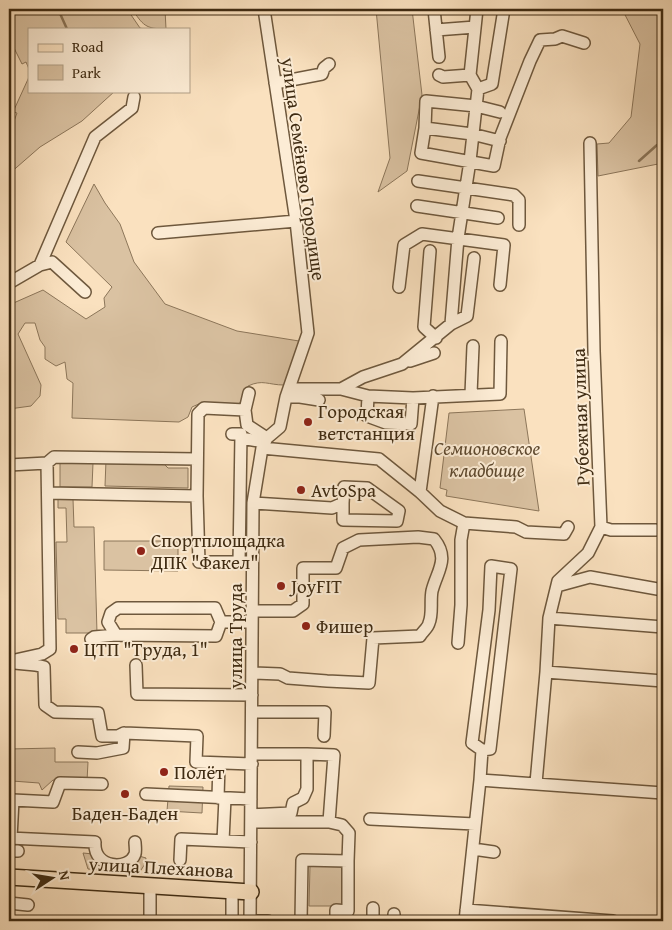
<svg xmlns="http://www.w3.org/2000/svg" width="672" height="930" font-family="'Gentium Book Plus',serif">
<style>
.green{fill:#dac2a2;stroke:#8c765a}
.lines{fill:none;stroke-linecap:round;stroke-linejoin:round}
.stream{stroke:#897356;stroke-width:2.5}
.minor-casing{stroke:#6e583d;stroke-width:14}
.major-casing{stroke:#3f2b12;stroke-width:18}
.minor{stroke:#fcecd5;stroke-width:11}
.major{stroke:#fae1bf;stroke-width:15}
.poi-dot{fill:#8f2418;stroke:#fcecd5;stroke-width:2}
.labels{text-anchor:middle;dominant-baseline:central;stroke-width:4;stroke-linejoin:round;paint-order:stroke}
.street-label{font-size:19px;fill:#3f2b12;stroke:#fcecd5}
.poi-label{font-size:19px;fill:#3f2b12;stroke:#fcecd5;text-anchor:start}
.park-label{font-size:19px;font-style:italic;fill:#5e492f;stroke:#fcecd5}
</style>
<rect width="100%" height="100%" fill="#fae1bf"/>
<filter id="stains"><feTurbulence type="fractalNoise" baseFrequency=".004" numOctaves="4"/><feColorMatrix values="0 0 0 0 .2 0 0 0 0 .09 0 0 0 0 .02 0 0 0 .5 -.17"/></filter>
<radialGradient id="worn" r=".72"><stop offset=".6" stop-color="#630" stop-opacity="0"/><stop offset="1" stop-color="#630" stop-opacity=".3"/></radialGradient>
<path class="green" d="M 9,9 L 127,9 L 140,28 L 144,29 L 29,29 L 29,69 L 26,62 L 22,64 L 9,38 Z
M 132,9 L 165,9 L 166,29 C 145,29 143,25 132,9 Z
M 376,9 L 412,9 L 422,95 L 407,171 L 378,192 L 390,158 Z
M 622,9 L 663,9 L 663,163 L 598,176 L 597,144 L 609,143 L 631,117 L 640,44 Z
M 29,77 L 29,91 L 115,91 L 82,121 L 40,147 L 9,174 L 9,119 L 14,121 L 17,113 L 13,112 Z
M 94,184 L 105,203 L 120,224 L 134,262 L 165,304 L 237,331 L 299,341 L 284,385 C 268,385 263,379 248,386 L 243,404 L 201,403 L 192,407 L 188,417 L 179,422 L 72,418 L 73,383 L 67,379 L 65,362 L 56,366 L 45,359 L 45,347 L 40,340 L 35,323 L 25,323 L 18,334 L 41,385 L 40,396 L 31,406 L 9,409 L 9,305 L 43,290 L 86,319 L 105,307 L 104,298 L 112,287 L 66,242 Z
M 524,409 L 539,511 L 446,496 L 447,490 L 440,488 L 449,413 Z
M 106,460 L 161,461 L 168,468 L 188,468 L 188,488 L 105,486 Z
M 60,462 L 93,463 L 92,487 L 60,487 Z
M 58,499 L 73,499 L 74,527 L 94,527 L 97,633 L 66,633 L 66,619 L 58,619 L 56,542 L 67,542 L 66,508 L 58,508 Z
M 104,541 L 178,541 L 178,571 L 104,570 Z
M 55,748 L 55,762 L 88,762 L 87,781 L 53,780 L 42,790 L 39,783 L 12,781 L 9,778 L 9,749 Z
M 169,786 L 203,787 L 202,813 L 167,811 Z
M 83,853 L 93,854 L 100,864 L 139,856 L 146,858 L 145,864 L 139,873 L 88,869 Z
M 310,866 L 345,867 L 344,906 L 309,906 Z"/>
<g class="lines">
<path class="stream" d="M 58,9 L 67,29
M 639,161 L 657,145 L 663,142"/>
<g class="minor-casing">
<path id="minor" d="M 434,9 L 439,57
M 477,9 L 470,75 L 478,89
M 436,30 L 475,27
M 439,75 L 443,77 L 470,75
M 275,83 L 322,74 L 324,68 L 329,64
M 425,128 L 421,153 L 494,166 L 500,138 L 530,61 L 540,40 L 555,39 L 562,36 L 584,43
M 500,141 L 472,134 L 425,128 L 426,101 L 476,106 L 500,112
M 418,181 L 514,195 L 519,200 L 519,225
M 417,206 L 498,218
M 158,233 L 296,221
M 430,251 L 424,327 L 436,338
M 40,265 L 95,137 L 132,108 L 134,97
M 9,283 L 40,265 L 52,262 L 85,292
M 399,287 L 404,245 L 422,234 L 504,245 L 500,285
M 451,324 L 467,316 L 474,258
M 410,361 L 434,353
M 289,389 L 341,389 L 368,396 L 413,398 L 500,394 L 501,341
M 341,389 L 363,377 L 402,364 L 451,324 L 458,238 L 470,161 L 478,89 L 492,84 L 504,9
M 471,394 L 473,346
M 368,396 L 367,416 L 386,423 L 411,424 L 413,398
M 433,396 L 420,492 L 440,511 L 464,523 L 516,527 L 526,532 L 564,534 L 568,527
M 288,397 L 300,397 L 319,400
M 245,410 L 249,393
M 232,434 L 241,434 L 239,563
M 241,438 L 264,442
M 262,448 L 379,459 L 420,492
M 9,465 L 47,463 L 54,457 L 197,459
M 48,493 L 197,496
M 253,503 L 332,508 L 343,503 L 344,487 L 367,488 L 399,511 L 397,521 L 343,520 L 343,503
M 601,527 L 611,530 L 656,530
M 252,562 L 199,562 L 197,496 L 198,414 L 204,408 L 245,410 L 247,425 L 267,438
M 491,566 L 511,569 L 490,749 L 482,750 L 472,743 L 489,610 Z
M 557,586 L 590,577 L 663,590
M 549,618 L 663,627
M 221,622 L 215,608 L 118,608 L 111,613 L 108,622 L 116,635 L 216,636 L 221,622 L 252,622
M 91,639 L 94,637 L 116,635
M 458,643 L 461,605 L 461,540 L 464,523
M 15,660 L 42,654 L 50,649 L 47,463
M 9,662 C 20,665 32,663 44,667 L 45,705 L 55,712 L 98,713 L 102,736 L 118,736 L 124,733 L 197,736 L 196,762 L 252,764
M 136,665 L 137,694 L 252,695
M 546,672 L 549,618 L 558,581 L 588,553 L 601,527 L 594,351 L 590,143
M 252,673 L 280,674 L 288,678 L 327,681 L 369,683 L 373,638 L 420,636 C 422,632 428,628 429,623 C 433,614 430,601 432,591 C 437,571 450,559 434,539 L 418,537 L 359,540 L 343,548 L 336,568 L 303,568 L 303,604 L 293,611 L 252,611
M 252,712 L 325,712 L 324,736
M 78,752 L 97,753 L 123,748 L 124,733
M 307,754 L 334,755 L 329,822
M 480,780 L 482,750
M 536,783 L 546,672 L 663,681
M 146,794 L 251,799
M 218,798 L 219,763
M 251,815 L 291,813 L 293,803 L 303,798 L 307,789 L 307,754 L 252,754
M 370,819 L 475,824
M 251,822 L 329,822 L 342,825 L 349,833 L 348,861 L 302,860 L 301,921
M 9,838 L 95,842 C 93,869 129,871 135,854 C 136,851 135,845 135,842
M 11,838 L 13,800 L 53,802 L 60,783 L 102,784
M 223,841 L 225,798
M 473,849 L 494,852
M 9,851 L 18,851
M 180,860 L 181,839 L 251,842
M 232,891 L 232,921
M 9,903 L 28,905
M 466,910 L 613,921
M 150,921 L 150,886
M 250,921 L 253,503 L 262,448 L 267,438 L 280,427 L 286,397 L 308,333 L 296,221 L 264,9
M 251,921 L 268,921
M 336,921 L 336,910 L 348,911 L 348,861
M 373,921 L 373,908
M 394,921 L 394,914
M 465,921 L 480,780 L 663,793"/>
</g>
<g class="major-casing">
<path id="major" d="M 9,877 L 251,892"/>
</g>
<use href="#minor" class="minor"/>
<use href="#major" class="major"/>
</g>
<g class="poi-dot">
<circle cx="308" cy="422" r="5"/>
<circle cx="301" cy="490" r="5"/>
<circle cx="141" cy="551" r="5"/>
<circle cx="281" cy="586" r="5"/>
<circle cx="306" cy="626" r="5"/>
<circle cx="74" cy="649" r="5"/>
<circle cx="164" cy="772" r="5"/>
<circle cx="125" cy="794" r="5"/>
</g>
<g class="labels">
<g class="street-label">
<text transform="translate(304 169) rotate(82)">улица Семёново Городище</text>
<text transform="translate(580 417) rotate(-92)">Рубежная улица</text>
<text transform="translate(235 636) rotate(-90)">улица Труда</text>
<text transform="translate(161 867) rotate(3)">улица Плеханова</text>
</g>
<g class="poi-label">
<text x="318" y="411">Городская<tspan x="318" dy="22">ветстанция</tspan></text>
<text x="311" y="490">AvtoSpa</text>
<text x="151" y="540">Спортплощадка<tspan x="151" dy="22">ДПК "Факел"</tspan></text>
<text x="291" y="586">JoyFIT</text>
<text x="316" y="626">Фишер</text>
<text x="84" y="649">ЦТП "Труда, 1"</text>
<text x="174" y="772">Полёт</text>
<text x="125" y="813" text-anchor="middle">Баден-Баден</text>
</g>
<g class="park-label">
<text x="487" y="448">Семионовское<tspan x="487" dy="22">кладбище</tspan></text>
</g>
</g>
<rect width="672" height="930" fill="none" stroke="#fae1bf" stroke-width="30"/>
<rect x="10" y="10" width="652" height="910" fill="none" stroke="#3f2b12" stroke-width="2.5"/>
<rect x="15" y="15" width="642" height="900" fill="none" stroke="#3f2b12"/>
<rect x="28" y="28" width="162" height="65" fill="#fcecd5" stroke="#b09f87"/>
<rect x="38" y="44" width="25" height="8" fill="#fae1bf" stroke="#b09f87"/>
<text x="72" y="52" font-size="15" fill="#3f2b12">Road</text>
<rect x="38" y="65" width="25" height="15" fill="#dac2a2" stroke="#b09f87"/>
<text x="72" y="78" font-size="15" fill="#3f2b12">Park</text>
<g transform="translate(52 878) rotate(78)" stroke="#fcecd5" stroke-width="4" paint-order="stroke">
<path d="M0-4L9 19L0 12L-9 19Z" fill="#3f2b12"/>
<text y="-8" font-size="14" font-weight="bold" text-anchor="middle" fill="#3f2b12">N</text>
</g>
<rect width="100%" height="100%" filter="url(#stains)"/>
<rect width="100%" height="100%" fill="url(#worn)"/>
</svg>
